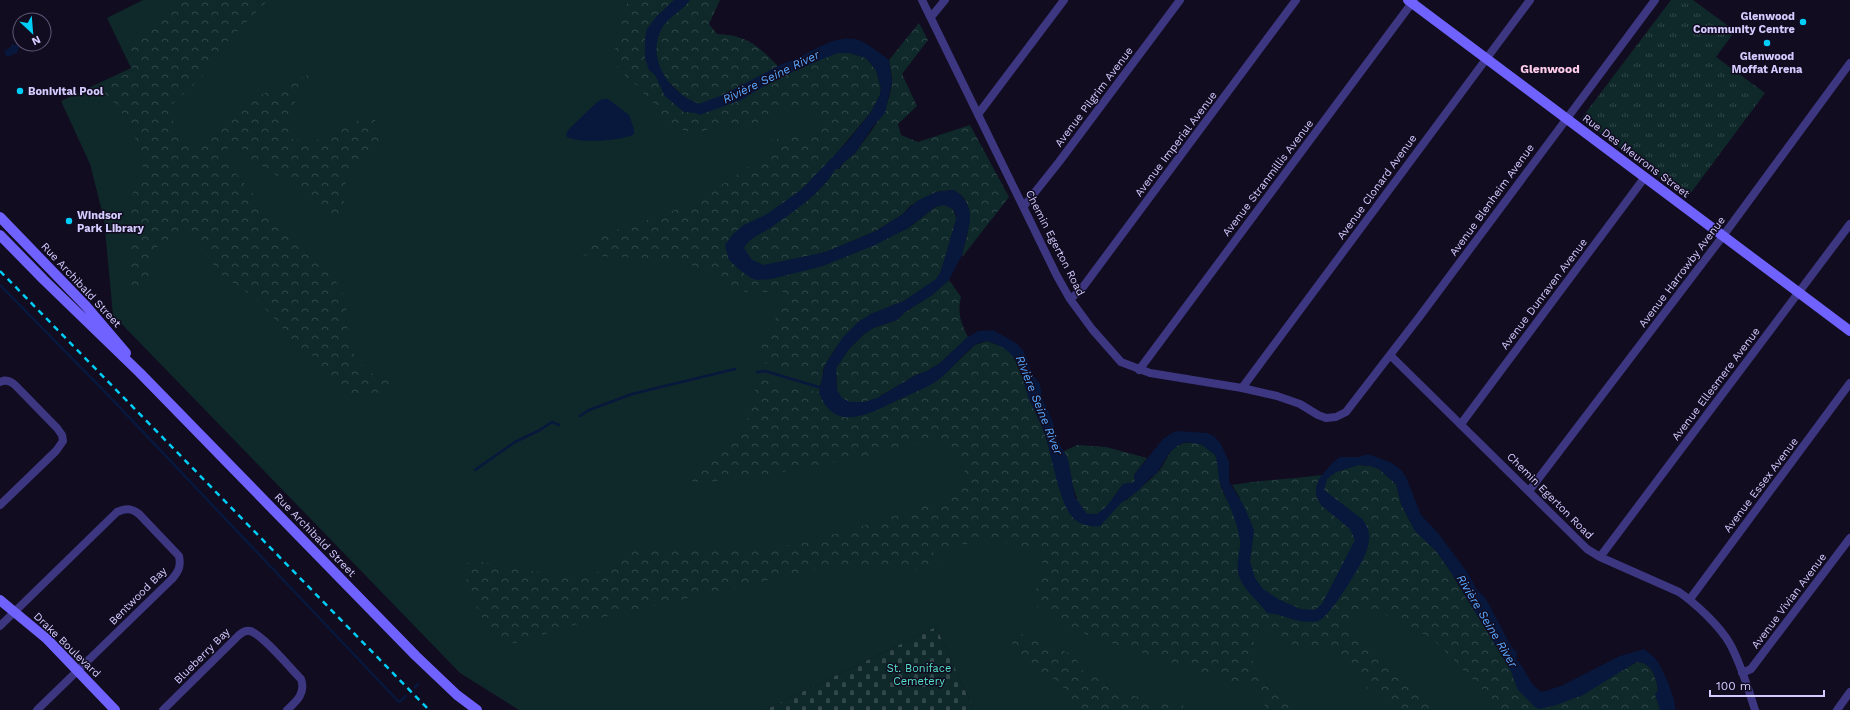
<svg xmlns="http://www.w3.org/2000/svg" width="1850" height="710" font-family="'Work Sans',sans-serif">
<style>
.grass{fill:#0f292a}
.forest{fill:url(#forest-crowns)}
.cemetery{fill:url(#cemetery-stones)}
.park{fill:url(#park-tufts)}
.water{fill:#08183d}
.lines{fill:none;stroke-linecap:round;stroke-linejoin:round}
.stream{stroke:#08183d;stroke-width:2.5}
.street{stroke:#3d3680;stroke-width:8}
.secondary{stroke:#7062ff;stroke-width:10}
.rail{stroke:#00cef6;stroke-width:2.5;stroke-dasharray:6 5;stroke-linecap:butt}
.poi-dot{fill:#00cef6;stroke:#110c20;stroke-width:1.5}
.labels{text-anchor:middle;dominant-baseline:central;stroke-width:3;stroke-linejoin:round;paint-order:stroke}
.poi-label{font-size:11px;font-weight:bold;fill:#d4cbff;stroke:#110c20;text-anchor:start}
.street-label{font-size:11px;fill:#d4cbff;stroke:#110c20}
.park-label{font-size:11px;fill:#55e1c7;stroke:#110c20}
.neighbourhood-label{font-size:12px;font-weight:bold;fill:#ffcdea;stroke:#110c20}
.water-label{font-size:12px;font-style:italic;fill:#59a8ff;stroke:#110c20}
</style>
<defs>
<pattern id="forest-crowns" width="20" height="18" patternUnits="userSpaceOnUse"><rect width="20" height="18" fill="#0f292a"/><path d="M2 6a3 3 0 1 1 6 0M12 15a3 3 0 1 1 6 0" fill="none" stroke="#31474a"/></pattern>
<pattern id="cemetery-stones" width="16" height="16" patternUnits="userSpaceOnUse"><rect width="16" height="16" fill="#0f292a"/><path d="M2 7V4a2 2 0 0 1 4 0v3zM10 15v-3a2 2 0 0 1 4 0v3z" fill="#31474a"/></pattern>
<pattern id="park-tufts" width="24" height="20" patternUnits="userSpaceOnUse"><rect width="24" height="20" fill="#0f292a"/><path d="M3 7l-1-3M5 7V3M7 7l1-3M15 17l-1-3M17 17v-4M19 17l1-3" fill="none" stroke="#31474a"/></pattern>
</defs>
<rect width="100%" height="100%" fill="#110c20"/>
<path class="grass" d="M 143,0 L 702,0 L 665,96 L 837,53 L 830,159 L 801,190 L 823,266 L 823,379 L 819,387 L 899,399 L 1063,499 L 1229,501 L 1359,465 L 1436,551 L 1535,707 L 1656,694 L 1660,710 L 974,710 L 936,627 L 765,710 L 519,710 L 460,673 L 113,315 L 104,219 L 90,164 L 61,101 L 131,68 L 107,18 Z"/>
<path class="forest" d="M 187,0 L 268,0 L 222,47 L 202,77 L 170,106 L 169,115 L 188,143 L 195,148 L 256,97 L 310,74 C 301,105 282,101 292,139 C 297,140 303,142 308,142 C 327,141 351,121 371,116 L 381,126 L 381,139 L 369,154 L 349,168 L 343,196 L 346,213 L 338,221 L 319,209 L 298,189 L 251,159 L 239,145 L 230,143 L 225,154 L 227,163 C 252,193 276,222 304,249 C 311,256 321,262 327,269 C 332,276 341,287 343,295 C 352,322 340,337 361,364 C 371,378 385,375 397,385 L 389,391 L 362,395 L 351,395 L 337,387 L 328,378 L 313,356 L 296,344 L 264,307 L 251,295 L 220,274 L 206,254 L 197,235 L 172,237 L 159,245 L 152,253 L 147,268 L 150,282 L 146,290 L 136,288 L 129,282 L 131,197 L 141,177 L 143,165 L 141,149 L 117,103 L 99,100 L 98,89 L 133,70 L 125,43 L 146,34 L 174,8 Z
M 628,0 L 674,0 L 656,17 L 649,70 L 655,75 L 665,96 L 684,112 L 696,113 L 741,100 L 778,78 L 837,53 L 850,53 L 866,58 L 876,70 L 881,88 L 880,95 L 871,112 L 836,154 L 801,190 L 767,214 L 744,225 L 733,234 L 757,280 C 810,274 859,251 906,229 C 917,224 933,204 944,205 C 953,206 956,213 956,220 L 941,271 L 936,280 L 904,301 L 871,314 L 837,346 L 825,365 L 822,373 L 823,379 L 761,362 L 762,339 L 785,304 L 783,292 L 746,292 L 722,284 L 709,273 L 695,266 L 637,258 L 579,255 L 581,245 C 611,229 640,224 670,212 C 706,199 736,174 768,154 L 770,141 L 790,136 L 813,135 L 823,126 L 824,123 L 811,117 L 806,103 L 789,107 L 751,126 L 728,125 L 695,133 L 679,129 L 659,116 L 654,103 L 644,96 L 643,88 L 631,82 L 612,61 Z
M 690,0 L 720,0 L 709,24 L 717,34 C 747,35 758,46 778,66 L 723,95 L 700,104 C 669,93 644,57 663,26 C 670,16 683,10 690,0 Z
M 919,23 L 928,40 L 902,74 L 917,106 L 898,124 L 901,135 L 918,142 L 970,125 L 1009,197 L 963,256 L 962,255 C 967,233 980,203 953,190 L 936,192 L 910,206 L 903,214 L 876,231 L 826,252 L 764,265 L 752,260 L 744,248 C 750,237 760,235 770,228 C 793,211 822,194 835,168 L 840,169 C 842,161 851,158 856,152 C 871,131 890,109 892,82 C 892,75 890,67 889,60 Z
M 949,280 L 961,297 C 957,313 961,323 968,337 L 939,364 L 925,372 L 916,375 L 877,398 L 864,402 L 849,402 L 842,398 L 837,390 L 836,368 L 849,349 L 864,334 L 873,328 L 897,320 L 905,312 L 932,295 Z
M 987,341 L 1006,348 L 1013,355 L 1027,388 L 1030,400 L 1045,434 L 1063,499 L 1100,526 C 1117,506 1138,491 1157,473 C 1166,465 1167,450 1179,445 C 1190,439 1211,444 1216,457 C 1220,467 1218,477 1221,487 C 1226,500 1234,512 1238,526 C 1242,543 1234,564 1239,577 C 1245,591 1259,600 1267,613 C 1285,614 1302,628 1320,620 C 1332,614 1370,550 1369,537 C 1369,532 1365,523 1362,520 C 1355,509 1334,500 1323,490 L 1327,479 L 1336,472 L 1359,465 L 1371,466 L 1379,469 L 1396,484 L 1401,504 L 1415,531 L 1436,551 L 1447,566 L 1510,669 L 1518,690 L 1556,705 L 1579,695 L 1637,662 C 1651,662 1657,678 1658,691 L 1656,694 L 1660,710 L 1503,710 L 1433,639 L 1386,615 L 1364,608 L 1354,611 L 1348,625 L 1353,638 L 1382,656 L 1442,710 L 1395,710 L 1368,689 L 1325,647 C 1311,646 1294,648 1281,640 C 1277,636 1274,629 1269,625 L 1261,627 C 1257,635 1252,644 1251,653 C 1249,669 1286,699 1298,710 L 1263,710 L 1266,701 L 1248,687 L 1092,637 L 1057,621 L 1037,607 L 1036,586 L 1043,564 L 1037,549 L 990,540 L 928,550 L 942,557 L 942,569 L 916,570 L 840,564 L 591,620 L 515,643 L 494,641 L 476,605 L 462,567 L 472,560 L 569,578 L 594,574 L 619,561 L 636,548 L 703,546 L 739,550 L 799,544 L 863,526 L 940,501 L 958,492 L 965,472 L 951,449 L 928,440 L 877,454 L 755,477 L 708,482 L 678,481 L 711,463 L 728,443 L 748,418 L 756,387 L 762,380 L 819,392 L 828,406 L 835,413 L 851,418 L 866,416 L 938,380 L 975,345 Z
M 1077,445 L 1106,447 L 1147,458 L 1134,475 L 1135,483 L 1123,484 L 1107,506 L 1095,515 L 1087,514 C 1070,494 1073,474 1064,451 Z
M 1322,475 C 1297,510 1352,515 1355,540 L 1322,604 L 1315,610 C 1288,608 1252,593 1250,562 C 1250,551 1256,539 1253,529 C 1250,513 1240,498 1232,485 C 1262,480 1292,479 1322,475 Z
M 1021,634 L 1074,655 L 1082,670 C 1098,678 1111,688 1129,694 C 1147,701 1166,700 1184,706 L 1186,710 L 1079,710 L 1061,684 L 1051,677 L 1033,670 L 1015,652 L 1011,639 Z"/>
<path class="cemetery" d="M 936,627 L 974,710 L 765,710 Z"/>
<path class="park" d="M 1671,0 L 1693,0 L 1735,31 L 1716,57 L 1765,93 L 1687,198 L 1581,119 Z"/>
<path class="water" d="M 674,0 L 690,0 C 683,10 670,16 663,26 C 644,57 669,93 699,104 L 723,95 L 782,64 C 806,58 835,30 861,41 C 871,46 881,54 889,60 L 892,82 L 885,113 L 873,126 L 856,152 L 841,165 L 839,169 L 835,169 C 822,193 793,212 770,228 C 760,235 750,237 744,248 L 752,260 L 764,265 L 826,252 L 876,231 L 903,214 L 917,201 L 936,192 L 953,190 L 960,194 L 967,204 L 970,213 L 970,222 L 962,255 L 949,280 L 932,295 L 905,312 L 897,320 L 873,328 L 864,334 L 849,349 L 836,368 L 837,390 L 842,398 L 850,402 L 864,402 L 877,398 L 916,375 L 925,372 L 939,364 L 968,337 L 978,331 L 993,330 L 1016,343 L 1022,349 L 1027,358 L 1031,373 L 1040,384 L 1042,398 L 1053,422 L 1056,438 L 1068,459 L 1075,497 L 1087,514 L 1097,514 L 1107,506 L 1123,484 L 1135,482 L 1134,475 L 1163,439 L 1172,433 L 1177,431 L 1207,433 L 1215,437 L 1221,444 L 1229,462 L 1229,482 L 1244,506 L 1254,530 L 1250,562 L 1255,578 L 1263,589 L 1278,599 L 1300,609 L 1315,610 L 1322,604 L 1355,540 L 1350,529 L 1321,505 L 1316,495 L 1316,487 L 1319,479 L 1333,462 L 1340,457 L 1358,457 L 1368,454 L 1392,463 L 1401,470 L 1406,477 L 1421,515 L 1438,533 L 1467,572 L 1476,588 L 1486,599 L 1511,646 L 1517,653 L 1516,659 C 1526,669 1529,685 1542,692 L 1561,686 L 1620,656 L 1644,649 C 1647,652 1651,654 1654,657 C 1661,664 1677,700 1675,710 L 1660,710 L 1655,694 L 1658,691 C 1657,678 1651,661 1636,662 L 1583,695 L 1556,705 L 1540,709 L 1535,707 L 1518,690 L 1510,669 L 1447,566 L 1436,551 L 1415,531 L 1401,504 L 1396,484 L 1379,469 L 1371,466 L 1359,465 L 1336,472 L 1327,479 L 1324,490 L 1362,519 C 1366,524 1369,529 1369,536 C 1370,542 1366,554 1363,559 C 1357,571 1329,618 1318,621 C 1297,625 1286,614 1267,613 C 1258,600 1244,591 1239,576 C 1235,564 1241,552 1240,540 C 1237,520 1229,505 1222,488 C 1217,477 1219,465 1215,455 L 1201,444 L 1186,442 L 1178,445 L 1169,453 L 1157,473 L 1150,478 L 1138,491 L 1121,503 L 1100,526 C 1092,527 1081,525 1074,519 C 1059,504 1052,455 1045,434 C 1041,422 1035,412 1030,401 C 1021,379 1021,354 996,344 C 993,343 989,341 987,341 C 970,341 952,371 938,380 C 927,388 912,393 900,399 C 872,412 835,436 819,392 L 825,365 L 843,337 L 858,322 L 871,314 L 904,301 L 936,279 L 941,271 L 956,220 L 956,214 L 953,209 L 944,205 L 935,207 L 908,228 L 875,245 L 823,266 L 771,279 L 757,280 L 751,278 L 741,271 L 729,260 L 725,245 L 733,234 L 744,225 L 767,214 L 801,190 L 848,141 L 871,112 L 880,95 L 881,88 L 876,70 L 866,58 L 850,53 L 837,53 L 778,78 L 741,100 L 699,115 L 696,113 L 684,112 L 665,96 L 655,75 L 649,70 L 645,58 L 645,38 L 647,29 L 656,17 Z
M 12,44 L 19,46 L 17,53 L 7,57 L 4,51 L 11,47 Z
M 602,99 L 608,99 L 629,115 L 634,129 L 634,134 C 624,141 576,144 566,136 L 568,130 L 596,103 Z"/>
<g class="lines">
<path class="stream" d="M 0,285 L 108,395 L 399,702 L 406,696
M 757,372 L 765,371 L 822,388
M 580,416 L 589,410 L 632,394 L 735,369
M 475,470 L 515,442 L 540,430 L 552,422 L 559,425
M 415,687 L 418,684"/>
<path class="street" d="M 922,0 L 1057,276 L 1070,299 L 1092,329 L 1121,362 L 1150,373 L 1242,388 L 1277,396 L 1300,404 L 1318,415 L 1326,418 L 1336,417 L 1346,412 L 1420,316 L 1655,0
M 931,17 L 945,0
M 979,113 L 1064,0
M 1024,206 L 1059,162 L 1180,0
M 1070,299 L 1080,291 L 1296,0
M 1390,355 L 1587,549 L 1600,557 L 1679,592 C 1695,603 1720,626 1730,644 C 1741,664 1748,688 1755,710
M 1139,370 L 1414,0
M 0,382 C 6,379 11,381 16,386 L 57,428 L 62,435 L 63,441 L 56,451 L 0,505
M 1242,388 L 1530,0
M 1461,424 L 1645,177
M 1529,491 L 1723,236 L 1850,63
M 1600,557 L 1850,224
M 1690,599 L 1850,383
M 0,626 L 117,512 C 126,508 131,508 139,514 L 179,556 C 181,566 179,571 172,579 L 37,710
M 1742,673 L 1751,669 L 1850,538
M 163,710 L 239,635 C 243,632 246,630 250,631 C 262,634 291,669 301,679 C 306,693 297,701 287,710
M 1837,710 L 1850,692"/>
<path class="secondary" d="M 1408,0 L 1850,331
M 0,217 L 86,306 L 126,353
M 0,235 L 44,280 L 140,373 L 416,656 L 457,695 L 477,710
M 0,600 L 47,639 L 115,710"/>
<path class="rail" d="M 0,271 L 429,710"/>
</g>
<g class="poi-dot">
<circle cx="1803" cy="22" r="4"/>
<circle cx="1767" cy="43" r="4"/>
<circle cx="20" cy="91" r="4"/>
<circle cx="69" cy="221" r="4"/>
</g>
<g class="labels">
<g class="poi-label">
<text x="1795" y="16" text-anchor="end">Glenwood<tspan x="1795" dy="13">Community Centre</tspan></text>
<text x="1767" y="56" text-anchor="middle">Glenwood<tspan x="1767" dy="13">Moffat Arena</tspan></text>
<text x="28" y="91">Bonivital Pool</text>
<text x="77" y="215">Windsor<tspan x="77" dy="13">Park Library</tspan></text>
</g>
<g class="street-label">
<text transform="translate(1094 97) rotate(-53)">Avenue Pilgrim Avenue</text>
<text transform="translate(1176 144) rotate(-53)">Avenue Imperial Avenue</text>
<text transform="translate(1636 156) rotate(37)">Rue Des Meurons Street</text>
<text transform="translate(1268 178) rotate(-53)">Avenue Stranmillis Avenue</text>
<text transform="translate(1377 187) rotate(-54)">Avenue Clonard Avenue</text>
<text transform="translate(1492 200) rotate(-54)">Avenue Blenheim Avenue</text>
<text transform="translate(1055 243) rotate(63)">Chemin Egerton Road</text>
<text transform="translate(1682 272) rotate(-53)">Avenue Harrowby Avenue</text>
<text transform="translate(81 285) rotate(47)">Rue Archibald Street</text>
<text transform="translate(1544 294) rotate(-53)">Avenue Dunraven Avenue</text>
<text transform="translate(1716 384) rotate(-53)">Avenue Ellesmere Avenue</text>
<text transform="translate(1761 485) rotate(-53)">Avenue Essex Avenue</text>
<text transform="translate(1550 496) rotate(45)">Chemin Egerton Road</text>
<text transform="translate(315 535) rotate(46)">Rue Archibald Street</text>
<text transform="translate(138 596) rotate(-45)">Bentwood Bay</text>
<text transform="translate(1789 601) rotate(-53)">Avenue Vivian Avenue</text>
<text transform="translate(67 645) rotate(44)">Drake Boulevard</text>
<text transform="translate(202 656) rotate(-45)">Blueberry Bay</text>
</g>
<g class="park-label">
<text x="919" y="668">St. Boniface<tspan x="919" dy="13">Cemetery</tspan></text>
</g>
<g class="neighbourhood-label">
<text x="1550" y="69">Glenwood</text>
</g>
<g class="water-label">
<text transform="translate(771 77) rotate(-26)">Rivière Seine River</text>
<text transform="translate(1039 405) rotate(68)">Rivière Seine River</text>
<text transform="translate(1487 621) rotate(59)">Rivière Seine River</text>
</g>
</g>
<g transform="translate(32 32) rotate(154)"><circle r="19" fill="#110c20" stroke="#5f5879"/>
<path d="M0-3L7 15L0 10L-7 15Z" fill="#00cef6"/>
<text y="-6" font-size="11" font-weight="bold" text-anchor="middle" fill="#d4cbff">N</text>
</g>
<path d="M1710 690v6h114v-6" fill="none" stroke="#d4cbff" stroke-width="2"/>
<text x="1716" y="690" font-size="12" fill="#d4cbff" stroke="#110c20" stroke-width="3" paint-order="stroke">100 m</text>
</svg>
